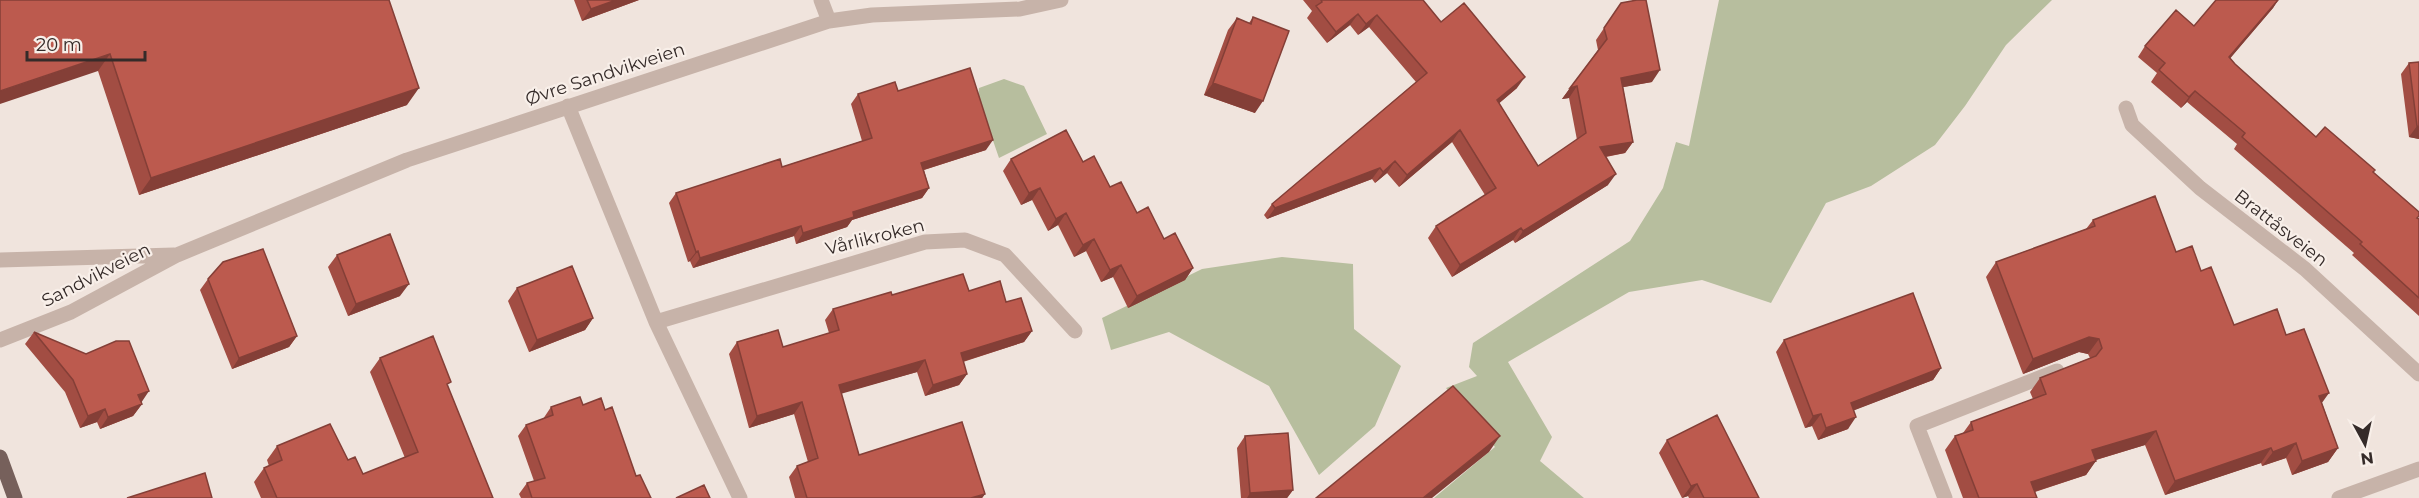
<svg xmlns="http://www.w3.org/2000/svg" width="2419" height="498" font-family="Montserrat,sans-serif">
<style>
.green{fill:#b7be9e}
.lines{fill:none;stroke-linecap:round;stroke-linejoin:round}
.minor{stroke:#c7b3a9;stroke-width:15}
.primary{stroke:#76605b;stroke-width:15}
.wall{fill:#a24d43}
.shaded-wall{fill:#843f37}
.building{fill:#bc5a4e;stroke:#843f37;stroke-width:1.5}
.labels{text-anchor:middle;dominant-baseline:central;stroke-width:4.5;stroke-linejoin:round;paint-order:stroke}
.street-label{font-size:18px;fill:#352b29;stroke:#f8efe9}
</style>
<rect width="100%" height="100%" fill="#f0e4dd"/>
<path class="green" d="M 1719,0 L 2052,0 L 2006,45 L 1965,106 L 1935,145 L 1871,186 L 1826,203 L 1771,303 L 1702,280 L 1629,292 L 1508,362 L 1552,437 L 1540,461 L 1584,498 L 1434,498 L 1495,447 L 1446,388 L 1477,376 L 1469,367 L 1473,343 L 1630,241 L 1663,188 L 1676,142 L 1689,146 Z
M 1004,79 L 1024,86 L 1047,134 L 999,158 L 978,97 L 979,88 Z
M 1282,257 L 1353,264 L 1354,329 L 1401,366 L 1375,426 L 1319,475 L 1269,386 L 1169,332 L 1111,350 L 1102,318 L 1202,269 Z"/>
<g class="lines">
<path class="minor" d="M 821,0 L 829,21
M 568,106 L 656,322 L 740,498
M 2126,108 L 2132,125 L 2200,188 L 2305,269 L 2419,374
M 0,260 L 174,255
M 656,322 L 925,242 L 965,240 L 1005,255 L 1075,331
M 0,340 L 71,312 L 177,255 L 407,160 L 829,21 L 872,15 L 1020,9 L 1061,0
M 1945,498 L 1917,426 L 2057,371
M 2339,498 L 2419,469"/>
<path class="primary" d="M 0,457 L 15,498"/>
</g>
<path class="wall" d="M 0,0 L 407,105 L 139,195 L 98,71 Z
M 574,0 L 639,0 L 582,21 Z
M 1303,0 L 1423,0 L 1441,22 L 1517,88 L 1499,103 L 1538,166 L 1577,140 L 1569,98 L 1562,99 L 1598,50 L 1596,40 L 1621,3 L 1652,82 L 1623,87 L 1633,142 L 1625,153 L 1606,157 L 1608,185 L 1515,243 L 1513,240 L 1452,277 L 1428,238 L 1436,226 L 1485,195 L 1452,142 L 1399,187 L 1387,173 L 1375,183 L 1372,179 L 1267,219 L 1264,215 L 1272,204 L 1416,82 L 1369,27 L 1358,35 L 1350,25 L 1327,43 L 1307,18 L 1312,11 Z
M 2278,0 L 2273,8 L 2230,58 L 2235,64 L 2316,137 L 2373,172 L 2419,219 L 2419,316 L 2352,255 L 2354,253 L 2234,149 L 2237,144 L 2187,102 L 2181,108 L 2151,82 L 2157,73 L 2138,57 L 2145,46 L 2194,26 Z
M 1253,17 L 1255,113 L 1204,95 L 1228,30 L 1237,18 L 1249,23 Z
M 2409,63 L 2419,139 L 2409,137 L 2401,74 Z
M 898,91 L 986,150 L 924,170 L 929,188 L 922,198 L 852,220 L 847,227 L 796,244 L 794,236 L 693,268 L 690,261 L 688,262 L 669,203 L 676,193 L 782,167 L 862,141 L 851,104 L 858,94 Z
M 1011,159 L 1083,162 L 1164,239 L 1193,268 L 1185,280 L 1128,308 L 1113,277 L 1101,282 L 1086,251 L 1074,257 L 1058,225 L 1048,231 L 1032,200 L 1021,205 L 1003,171 Z
M 2093,220 L 2176,252 L 2201,271 L 2234,325 L 2286,335 L 2322,403 L 2338,448 L 2328,462 L 2292,475 L 2286,458 L 2262,466 L 2261,463 L 2165,495 L 2145,445 L 2096,460 L 2086,475 L 2035,492 L 2037,498 L 1963,498 L 1945,450 L 1955,436 L 1963,433 L 1971,422 L 2033,399 L 2030,392 L 2040,378 L 2090,358 L 2088,354 L 2079,352 L 2023,374 L 1986,277 L 1996,262 L 2086,229 Z
M 337,255 L 400,296 L 348,316 L 328,267 Z
M 208,279 L 297,336 L 289,347 L 232,369 L 200,290 Z
M 517,288 L 593,318 L 585,330 L 529,352 L 508,301 Z
M 969,291 L 1006,302 L 1032,331 L 1024,342 L 963,362 L 967,374 L 959,385 L 925,396 L 917,372 L 841,393 L 859,455 L 985,494 L 982,498 L 795,498 L 789,477 L 797,466 L 808,462 L 794,414 L 749,428 L 729,354 L 737,342 L 783,347 L 829,333 L 825,320 L 833,309 L 892,295 Z
M 34,332 L 141,403 L 142,404 L 133,416 L 100,429 L 97,422 L 80,428 L 65,392 L 25,344 Z
M 1784,340 L 1941,368 L 1933,380 L 1854,410 L 1848,429 L 1818,440 L 1812,426 L 1805,428 L 1776,352 Z
M 380,358 L 448,387 L 493,498 L 261,498 L 254,482 L 264,468 L 269,466 L 267,460 L 277,446 L 348,460 L 363,474 L 405,458 L 370,372 Z
M 583,405 L 605,410 L 636,476 L 651,498 L 521,498 L 519,494 L 527,483 L 534,481 L 518,436 L 526,425 L 543,419 L 551,407 Z
M 1245,436 L 1293,490 L 1287,498 L 1241,498 L 1237,448 Z
M 1667,440 L 1759,498 L 1689,498 L 1688,496 L 1682,498 L 1659,453 Z"/>
<path class="shaded-wall" d="M 616,0 L 639,0 L 582,21 L 591,9 Z
M 2278,0 L 2273,8 L 2222,68 L 2229,57 Z
M 1358,14 L 1350,25 L 1327,43 L 1336,32 Z
M 1377,15 L 1369,27 L 1358,35 L 1366,24 Z
M 110,54 L 98,71 L 0,104 L 0,91 Z
M 1660,70 L 1652,82 L 1613,89 L 1621,78 Z
M 1525,77 L 1517,88 L 1489,112 L 1497,100 Z
M 1213,83 L 1263,101 L 1255,113 L 1204,95 Z
M 1577,86 L 1569,98 L 1562,99 L 1570,88 Z
M 419,88 L 407,105 L 139,195 L 151,178 Z
M 2195,91 L 2187,102 L 2181,108 L 2189,97 Z
M 2417,126 L 2419,127 L 2419,139 L 2409,137 Z
M 1460,130 L 1452,142 L 1399,187 L 1407,175 Z
M 993,140 L 986,150 L 914,173 L 921,163 Z
M 1633,142 L 1625,153 L 1592,159 L 1600,147 Z
M 1395,161 L 1387,173 L 1375,183 L 1383,172 Z
M 1380,168 L 1372,179 L 1267,219 L 1275,208 Z
M 1616,174 L 1608,185 L 1515,243 L 1523,231 Z
M 929,188 L 922,198 L 852,220 L 847,227 L 796,244 L 803,233 L 853,212 Z
M 1040,188 L 1032,200 L 1021,205 L 1029,193 Z
M 1066,213 L 1058,225 L 1048,231 L 1056,219 Z
M 801,226 L 794,236 L 693,268 L 700,258 Z
M 1521,228 L 1513,240 L 1452,277 L 1460,265 Z
M 1094,239 L 1086,251 L 1074,257 L 1083,245 Z
M 698,251 L 690,261 L 688,262 L 696,252 Z
M 1121,265 L 1113,277 L 1101,282 L 1110,270 Z
M 1193,268 L 1185,280 L 1128,308 L 1137,296 Z
M 409,284 L 400,296 L 348,316 L 356,304 Z
M 593,318 L 585,330 L 529,352 L 537,340 Z
M 1032,331 L 1024,342 L 952,365 L 961,353 Z
M 297,336 L 289,347 L 232,369 L 239,358 Z
M 2089,337 L 2099,339 L 2088,354 L 2079,352 L 2023,374 L 2033,359 Z
M 925,360 L 917,372 L 830,397 L 839,385 Z
M 1941,368 L 1933,380 L 1842,415 L 1851,403 Z
M 967,374 L 959,385 L 925,396 L 933,385 Z
M 149,391 L 141,403 L 138,395 Z
M 2329,393 L 2319,407 L 2319,396 Z
M 802,402 L 794,414 L 749,428 L 757,416 Z
M 142,404 L 133,416 L 100,429 L 108,417 Z
M 105,409 L 97,422 L 80,428 L 88,416 Z
M 1821,414 L 1812,426 L 1805,428 L 1813,416 Z
M 1856,417 L 1848,429 L 1818,440 L 1826,428 Z
M 2156,431 L 2145,445 L 2082,464 L 2092,450 Z
M 1500,436 L 1489,452 L 1432,498 L 1423,498 Z
M 2296,443 L 2286,458 L 2262,466 L 2273,452 Z
M 2271,448 L 2261,463 L 2165,495 L 2175,481 Z
M 2338,448 L 2328,462 L 2292,475 L 2302,461 Z
M 2096,461 L 2086,475 L 2021,496 L 2031,482 Z
M 1697,484 L 1688,496 L 1682,498 L 1691,486 Z
M 1293,490 L 1287,498 L 1247,498 L 1250,493 Z
M 985,494 L 982,498 L 971,498 Z"/>
<path class="building" d="M 0,0 L 389,0 L 419,88 L 151,178 L 110,54 L 0,91 Z
M 587,0 L 616,0 L 591,9 Z
M 1321,0 L 1423,0 L 1441,22 L 1464,3 L 1525,77 L 1497,100 L 1538,166 L 1586,133 L 1577,86 L 1570,88 L 1607,39 L 1604,28 L 1621,3 L 1637,0 L 1646,0 L 1660,70 L 1621,78 L 1633,142 L 1600,147 L 1616,174 L 1523,231 L 1521,228 L 1460,265 L 1436,226 L 1496,188 L 1460,130 L 1407,175 L 1395,161 L 1383,172 L 1380,168 L 1275,208 L 1272,204 L 1427,73 L 1377,15 L 1366,24 L 1358,14 L 1336,32 L 1316,6 L 1322,2 Z
M 2216,0 L 2278,0 L 2229,57 L 2235,64 L 2316,137 L 2325,127 L 2375,170 L 2373,172 L 2419,212 L 2419,216 L 2417,218 L 2419,219 L 2419,298 L 2360,244 L 2362,242 L 2242,137 L 2245,133 L 2195,91 L 2189,97 L 2159,70 L 2165,63 L 2145,46 L 2176,10 L 2194,26 Z
M 1253,17 L 1289,31 L 1263,101 L 1213,83 L 1237,18 L 1251,24 Z
M 2419,62 L 2419,127 L 2417,126 L 2409,63 Z
M 970,68 L 993,140 L 921,163 L 929,188 L 853,212 L 854,217 L 803,233 L 801,226 L 700,258 L 698,251 L 696,252 L 676,193 L 780,159 L 782,167 L 872,138 L 858,94 L 895,82 L 898,91 Z
M 1066,130 L 1083,162 L 1094,156 L 1110,187 L 1121,182 L 1137,213 L 1148,207 L 1164,239 L 1175,233 L 1193,268 L 1137,296 L 1121,265 L 1110,270 L 1094,239 L 1083,245 L 1066,213 L 1056,219 L 1040,188 L 1029,193 L 1011,159 Z
M 2155,196 L 2176,252 L 2192,246 L 2201,271 L 2211,267 L 2234,325 L 2277,309 L 2286,335 L 2304,329 L 2329,393 L 2319,396 L 2338,448 L 2302,461 L 2296,443 L 2273,452 L 2271,448 L 2175,481 L 2156,431 L 2092,450 L 2096,461 L 2031,482 L 2037,498 L 1979,498 L 1955,436 L 1973,430 L 1971,422 L 2046,394 L 2040,378 L 2096,356 L 2102,348 L 2099,339 L 2089,337 L 2033,359 L 1996,262 L 2095,226 L 2093,220 Z
M 390,234 L 409,284 L 356,304 L 337,255 Z
M 263,249 L 297,336 L 239,358 L 208,279 L 223,262 Z
M 572,266 L 593,318 L 537,340 L 517,288 Z
M 963,274 L 969,291 L 1000,281 L 1006,302 L 1021,298 L 1032,331 L 961,353 L 967,374 L 933,385 L 925,360 L 839,385 L 859,455 L 962,422 L 985,494 L 971,498 L 807,498 L 797,466 L 818,458 L 802,402 L 757,416 L 737,342 L 778,330 L 783,347 L 839,330 L 833,309 L 891,292 L 892,295 Z
M 1913,293 L 1941,368 L 1851,403 L 1856,417 L 1826,428 L 1821,414 L 1813,416 L 1784,340 Z
M 34,332 L 86,354 L 116,341 L 129,341 L 149,391 L 138,395 L 142,404 L 108,417 L 105,409 L 88,416 L 73,380 Z
M 433,336 L 451,382 L 447,384 L 493,498 L 277,498 L 264,468 L 282,460 L 277,446 L 330,424 L 348,460 L 355,457 L 363,474 L 418,452 L 380,358 Z
M 1453,386 L 1500,436 L 1423,498 L 1316,498 Z
M 580,397 L 583,405 L 601,398 L 605,410 L 612,407 L 636,476 L 640,475 L 651,498 L 532,498 L 527,483 L 545,478 L 526,425 L 553,415 L 551,407 Z
M 1717,415 L 1759,498 L 1704,498 L 1697,484 L 1691,486 L 1667,440 Z
M 1288,433 L 1293,490 L 1250,493 L 1245,436 Z
M 205,473 L 212,498 L 127,498 Z
M 704,485 L 710,498 L 676,498 Z"/>
<g class="labels">
<g class="street-label">
<text transform="translate(605 74) rotate(-18)">Øvre Sandvikveien</text>
<text transform="translate(2281 228) rotate(38)">Brattåsveien</text>
<text transform="translate(875 237) rotate(-14)">Vårlikroken</text>
<text transform="translate(96 275) rotate(-27)">Sandvikveien</text>
</g>
</g>
<g transform="translate(2365 444) rotate(172)" stroke="#f8efe9" stroke-width="4.5" paint-order="stroke">
<path d="M0-4.5L10 22L0 15L-10 22Z" fill="#352b29"/>
<text y="-9" font-size="16" font-weight="bold" text-anchor="middle" fill="#352b29">N</text>
</g>
<path d="M27 51v9h118v-9" fill="none" stroke="#352b29" stroke-width="3"/>
<text x="36" y="51" font-size="18" fill="#352b29" stroke="#f8efe9" stroke-width="4.5" paint-order="stroke">20 m</text>
</svg>
